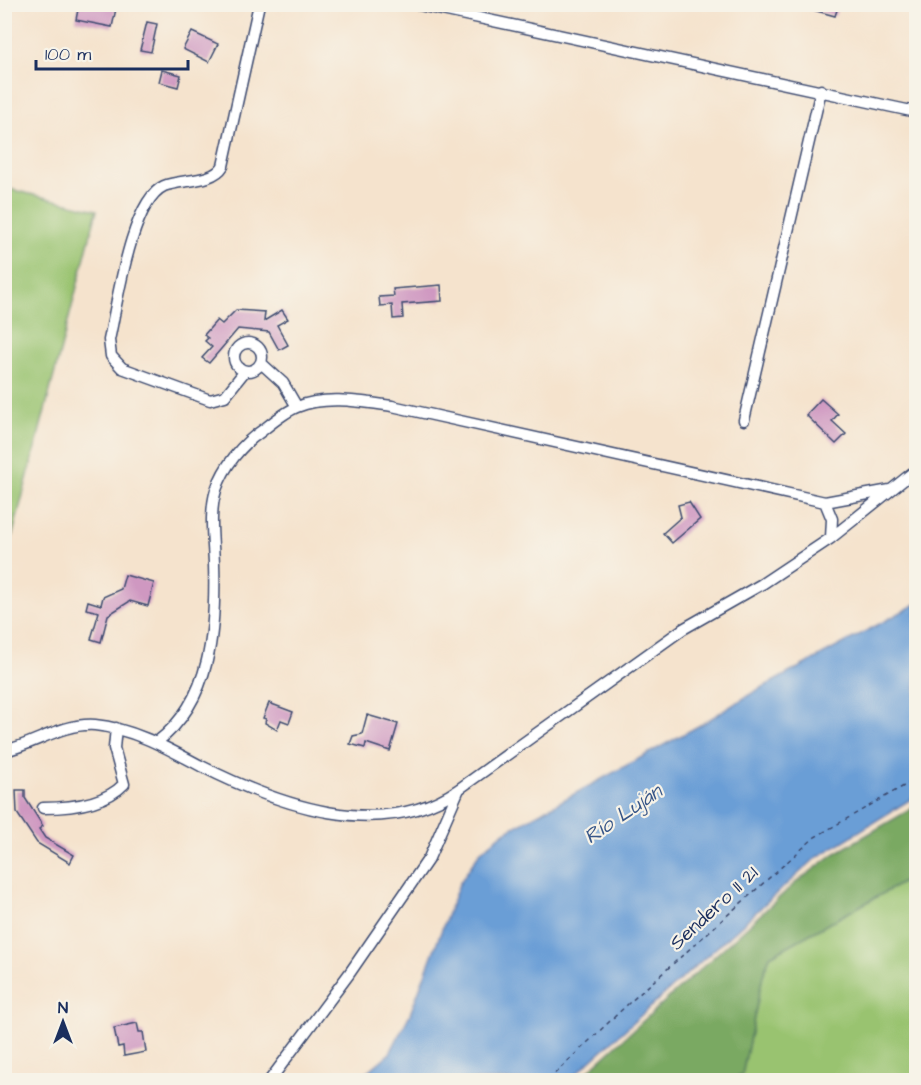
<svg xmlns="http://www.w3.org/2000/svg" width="921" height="1085" font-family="'Architects Daughter',sans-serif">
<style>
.green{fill:#99c370;stroke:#5a7967;stroke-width:1.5}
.forest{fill:#7aa962;stroke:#4a6c60;stroke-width:1.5}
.water{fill:#6a9ed6;stroke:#42669a;stroke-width:1.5}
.building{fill:#cf98c1}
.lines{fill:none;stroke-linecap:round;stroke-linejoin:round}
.minor-casing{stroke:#3c4a6f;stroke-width:13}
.path{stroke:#3c4a6f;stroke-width:1.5;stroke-dasharray:4.5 4.5;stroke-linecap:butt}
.minor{stroke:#fff;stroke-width:10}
.labels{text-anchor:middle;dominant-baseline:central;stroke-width:4.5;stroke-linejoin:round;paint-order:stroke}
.street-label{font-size:20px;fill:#1b2f5e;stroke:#f7f3e8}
.water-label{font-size:21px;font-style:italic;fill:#375688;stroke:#f7f3e8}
</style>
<rect width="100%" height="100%" fill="#f7f3e8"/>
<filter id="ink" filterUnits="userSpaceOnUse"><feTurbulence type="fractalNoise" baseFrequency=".0167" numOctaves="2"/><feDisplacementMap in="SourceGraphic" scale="12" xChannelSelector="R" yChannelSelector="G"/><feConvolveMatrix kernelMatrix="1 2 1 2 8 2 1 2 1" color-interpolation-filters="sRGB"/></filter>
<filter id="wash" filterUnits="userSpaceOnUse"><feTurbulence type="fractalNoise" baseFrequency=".008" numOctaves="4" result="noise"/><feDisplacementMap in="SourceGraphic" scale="24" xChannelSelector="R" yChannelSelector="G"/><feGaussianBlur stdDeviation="1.35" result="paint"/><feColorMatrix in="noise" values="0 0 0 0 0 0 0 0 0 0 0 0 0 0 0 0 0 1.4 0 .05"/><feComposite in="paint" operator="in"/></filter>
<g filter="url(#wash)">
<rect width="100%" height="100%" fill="#f5e3cd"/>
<path class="green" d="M 5,188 L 97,210 L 5,564 L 4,188 Z
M 916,875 L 916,1080 L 730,1080 L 742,1075 L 763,975 L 770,956 Z"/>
<path class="forest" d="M 916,806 L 916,875 L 770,956 L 763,975 L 742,1075 L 730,1080 L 578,1080 L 794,884 L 834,854 Z"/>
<path class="water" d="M 916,604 L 916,796 L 816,858 L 569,1080 L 358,1080 L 390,1053 L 410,1014 L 459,884 L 480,852 L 505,832 L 702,724 L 754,692 Z"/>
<g id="blocks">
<path class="building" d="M 79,4 L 117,4 L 112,27 L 76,20 Z
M 802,4 L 839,4 L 835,16 L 802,7 Z
M 147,22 L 157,24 L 151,52 L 140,50 Z
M 192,32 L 218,44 L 209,62 L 183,49 Z
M 162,70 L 181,75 L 178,87 L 159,82 Z
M 441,285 L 442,301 L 402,304 L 403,318 L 393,319 L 392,305 L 380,306 L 379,297 L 394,296 L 393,289 Z
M 236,310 L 265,312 L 264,321 L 282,310 L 288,319 L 277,325 L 288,345 L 279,350 L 269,332 L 238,329 L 209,363 L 202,358 L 212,347 L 205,341 L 208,338 L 204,335 L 217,320 L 222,324 Z
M 821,399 L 838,414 L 832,421 L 846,434 L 836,444 L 806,415 Z
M 689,502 L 700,519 L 672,543 L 663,533 L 681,517 L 678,505 Z
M 125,575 L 154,583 L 148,606 L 130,601 L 108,615 L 101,642 L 91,639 L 99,612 L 86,609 L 88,601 L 101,605 L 103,597 L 121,589 Z
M 269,703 L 293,712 L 289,723 L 281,720 L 277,730 L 265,723 L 266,719 L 263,718 Z
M 367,715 L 398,724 L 390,751 L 366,743 L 365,748 L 350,744 L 353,736 L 362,734 Z
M 16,790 L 25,790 L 25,798 L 43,826 L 39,829 L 45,838 L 74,855 L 70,863 L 37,843 L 17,813 Z
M 137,1023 L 139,1032 L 143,1032 L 146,1052 L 124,1056 L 123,1046 L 118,1047 L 114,1028 Z"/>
</g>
</g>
<g filter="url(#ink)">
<use href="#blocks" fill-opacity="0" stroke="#3c4a6f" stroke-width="1.5"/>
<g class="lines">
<g class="minor-casing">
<path id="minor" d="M 414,4 L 916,112
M234 357a14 14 0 1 1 28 0a14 14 0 1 1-28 0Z
M 261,363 L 283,383 L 297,407
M 245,371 L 225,396 L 210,400 L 122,368 L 111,356 L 109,340 C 117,305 131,201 164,186 C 181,179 213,183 223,166 L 259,4
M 744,420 L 821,90
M 825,502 L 890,490
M 157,742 C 212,700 216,628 214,563 C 213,539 209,513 216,490 C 224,466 242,444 263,430 C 273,422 285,412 297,407 C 326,395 362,402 392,406 L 825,502 L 832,519 L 831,538
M 4,751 C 36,744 61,723 95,725 C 134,729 167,748 201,766 C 278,805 381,843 459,789 L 683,629 L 762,584 L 831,538 L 916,470
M 43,808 C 69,808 104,805 124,784 L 114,748 L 116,728
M 270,1080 L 349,974 L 429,858 L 459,789"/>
</g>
<path class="path" d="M 548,1080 L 628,1004 L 815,837 L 916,779"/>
<use href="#minor" class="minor"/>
</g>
</g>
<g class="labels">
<g class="street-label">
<text transform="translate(714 908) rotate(-43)">Sendero 11 21</text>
</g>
<g class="water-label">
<text transform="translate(623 814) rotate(-34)">Río Luján</text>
</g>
</g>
<rect width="921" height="1085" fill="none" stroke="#f7f3e8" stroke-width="24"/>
<g transform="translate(63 1022)" stroke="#f7f3e8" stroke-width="4.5" paint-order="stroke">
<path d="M0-4.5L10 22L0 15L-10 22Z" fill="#1b2f5e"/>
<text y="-9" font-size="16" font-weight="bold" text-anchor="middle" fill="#1b2f5e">N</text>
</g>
<path d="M36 60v9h152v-9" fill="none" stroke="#1b2f5e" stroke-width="3"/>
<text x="45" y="60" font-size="18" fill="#1b2f5e" stroke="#f7f3e8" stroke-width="4.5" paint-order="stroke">100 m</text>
</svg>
